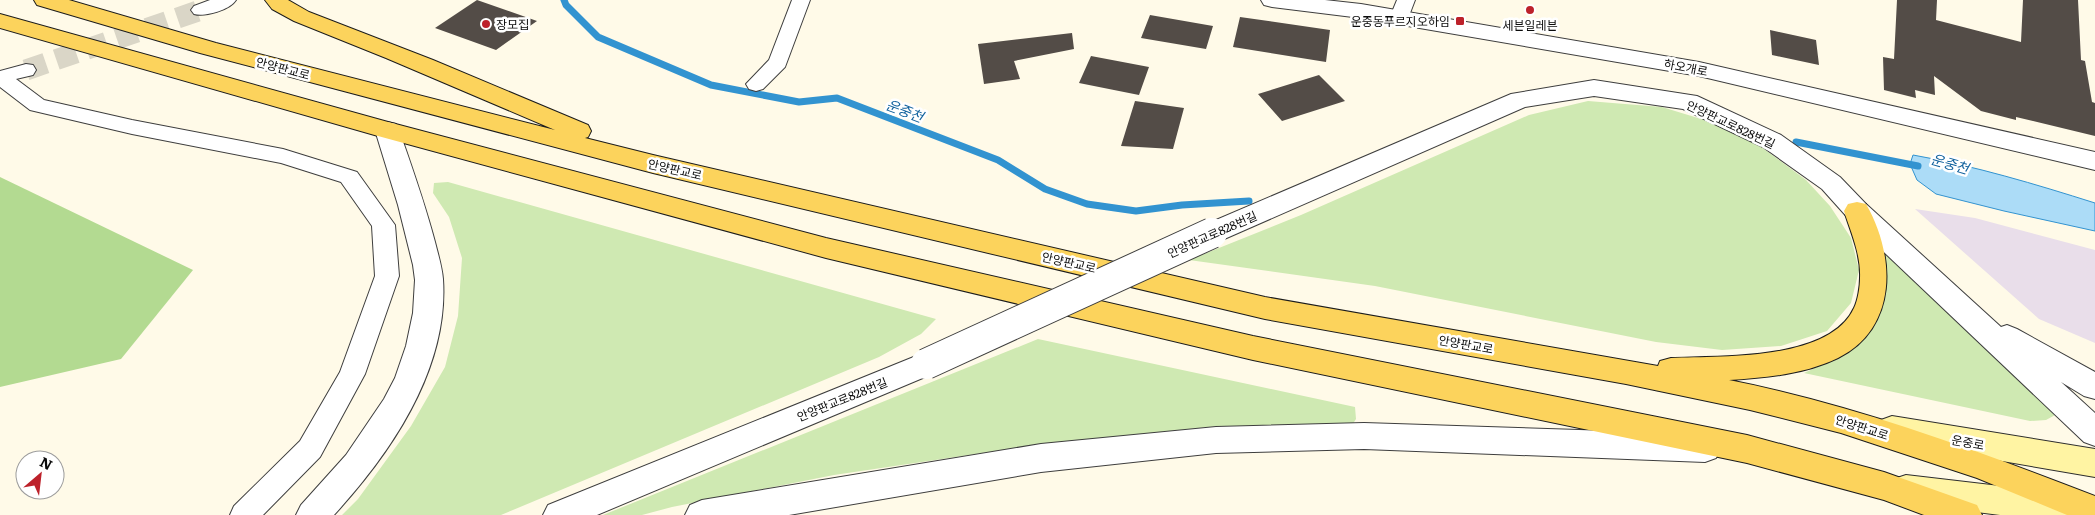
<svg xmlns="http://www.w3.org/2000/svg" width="2095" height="515" font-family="Literata,'Noto Sans KR',serif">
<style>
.industrial{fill:#e9deea}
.green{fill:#cfe9b2}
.forest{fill:#b3da91}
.water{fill:#acdcf7;stroke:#3293d0}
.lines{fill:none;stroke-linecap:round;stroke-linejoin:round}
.stream{stroke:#3293d0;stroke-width:7}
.building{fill:#534c47}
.minor-tunnel{stroke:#dad6c7;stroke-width:21;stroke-dasharray:21 11;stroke-linecap:butt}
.minor-casing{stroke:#3e3e3e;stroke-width:2}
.tertiary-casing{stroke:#3e3e3e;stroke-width:2}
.secondary-casing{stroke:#2d2d2d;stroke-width:2}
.primary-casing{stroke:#1c1c1c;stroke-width:2}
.minor{fill:#fff;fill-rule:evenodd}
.tertiary{fill:#fff;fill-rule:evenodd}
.secondary{fill:#fff4a3;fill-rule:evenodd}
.primary{fill:#fcd35c;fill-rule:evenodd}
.tertiary-bridge-casing{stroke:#3e3e3e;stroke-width:32;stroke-linecap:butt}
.tertiary-bridge{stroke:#fff;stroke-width:30}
.poi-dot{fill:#bd212a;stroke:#fff;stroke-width:2}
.labels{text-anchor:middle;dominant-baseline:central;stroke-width:5;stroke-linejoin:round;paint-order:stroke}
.poi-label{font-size:12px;fill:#0b0b0b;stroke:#fff;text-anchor:end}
.street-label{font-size:12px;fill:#0b0b0b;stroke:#fff}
.water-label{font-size:14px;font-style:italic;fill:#13639e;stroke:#fff}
</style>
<rect width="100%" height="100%" fill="#fffae8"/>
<path class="industrial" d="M 1915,209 L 1975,218 L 2095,250 L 2095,343 L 2039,319 Z"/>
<path class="green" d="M 1588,101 L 1662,107 L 1711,122 L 1760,146 L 1806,180 L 1830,206 L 1851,238 L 1859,270 L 1851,303 L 1827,331 L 1781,346 L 1722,350 L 1656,342 L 1375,286 L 1189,260 L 1301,215 L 1529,115 Z
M 448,182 L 936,319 L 921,334 L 879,357 L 501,515 L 342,515 L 358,499 L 411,426 L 445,367 L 458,316 L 462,258 L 449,217 L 433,193 L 434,183 Z
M 1874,244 L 1886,246 L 2057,414 L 2046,420 L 2030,421 L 1804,373 C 1841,356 1862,351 1879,311 C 1884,299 1887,285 1886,273 C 1885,264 1877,252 1874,244 Z
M 1038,339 L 1355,407 L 1356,419 L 1349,430 L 1219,426 L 1044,444 L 834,475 L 672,507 L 642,515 L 603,515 Z"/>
<path class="forest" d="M 0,177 L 193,270 L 121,359 L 0,387 Z"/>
<path class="water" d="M 1913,155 C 1975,166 2035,184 2095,203 L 2095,231 L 2004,211 L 1936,194 L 1917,180 L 1910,164 Z"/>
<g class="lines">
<path class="stream" d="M 564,0 L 566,5 L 598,37 L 711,85 L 799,102 L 837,98 L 998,160 L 1045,189 L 1087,204 L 1136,211 L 1182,205 L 1249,201
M 1796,142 L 1918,166"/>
</g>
<path class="building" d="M 477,0 L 537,21 L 496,50 L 435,28 Z
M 1897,0 L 1937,0 L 1936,20 L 2021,42 L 2023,0 L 2078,0 L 2081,60 L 2085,61 L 2092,102 L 2095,103 L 2095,136 L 2016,117 L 2016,120 L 1981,111 L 1934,76 L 1935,95 L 1915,90 L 1916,98 L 1884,90 L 1883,57 L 1894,59 Z
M 1150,15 L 1213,26 L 1206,49 L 1141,38 Z
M 1240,17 L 1330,30 L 1326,62 L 1233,47 Z
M 1770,30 L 1816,40 L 1819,65 L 1772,55 Z
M 1072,33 L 1074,49 L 1014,61 L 1020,79 L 984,84 L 978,44 Z
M 1091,56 L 1149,67 L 1139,95 L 1079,83 Z
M 1319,75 L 1345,101 L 1282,121 L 1258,94 Z
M 1135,101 L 1184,108 L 1173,149 L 1121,146 Z"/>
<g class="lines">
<path class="minor-tunnel" d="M 26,70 L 201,10"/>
<g class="minor-casing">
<path id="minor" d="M 210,0 L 236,0 C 230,10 205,17 194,14 L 191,10 L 194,6 Z
M 792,0 L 810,0 L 785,67 L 763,89 L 756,91 L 749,89 L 746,84 L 769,60 Z
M 1397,0 L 1415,0 L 1407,21 L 1400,23 L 1393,21 L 1390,17 Z
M 26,64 L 33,65 L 36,70 L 33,75 L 16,79 L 44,100 L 132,120 L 283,149 L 357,172 L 395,225 L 399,276 L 365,374 L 320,457 L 263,515 L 230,515 L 234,506 L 300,441 L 340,372 L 375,276 L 372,226 L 341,182 L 281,163 L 132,134 L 30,110 L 0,87 L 0,71 Z"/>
</g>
<g class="tertiary-casing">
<path id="tertiary" d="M 1261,0 L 1325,0 L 1361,4 L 1699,62 L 2095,152 L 2095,170 L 1699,76 L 1361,18 L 1272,7 L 1264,5 Z
M 1594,80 L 1697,96 L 1781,135 L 1840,177 L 1866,204 L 2001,327 L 2007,325 L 2017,329 L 2095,372 L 2095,399 L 2084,396 L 2061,382 L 2095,413 L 2095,446 L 2084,442 L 1848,218 L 1822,189 L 1763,147 L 1683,109 L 1594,96 L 1525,107 L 1222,240 L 1212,243 L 1202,240 L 1199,233 L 1202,226 L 1511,94 Z
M 387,122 L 396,124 L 399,130 C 412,167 425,204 435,242 C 438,254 442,267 443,279 C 449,368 391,453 334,515 L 296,515 L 301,505 L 346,455 L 384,399 L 395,378 L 406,346 L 413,313 L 415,280 L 413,265 L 398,205 L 375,130 L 378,124 Z
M 926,352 L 937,356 L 941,364 L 937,372 L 597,515 L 543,515 L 548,505 Z
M 1364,423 L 1705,434 L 1716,438 L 1721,448 L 1716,458 L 1705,462 L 1364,449 L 1216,453 L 1041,472 L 789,515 L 685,515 L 690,505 L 702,500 L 1041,444 L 1216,427 Z"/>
</g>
<g class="secondary-casing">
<path id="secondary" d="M 1892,416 L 2095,449 L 2095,477 L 1892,442 L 1881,438 L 1876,429 L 1881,420 Z
M 1906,475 L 2095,497 L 2095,515 L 2000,515 L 1906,503 L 1894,499 L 1890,489 L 1894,479 Z"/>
</g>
<g class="primary-casing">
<path id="primary" d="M 34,0 L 69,0 L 216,43 L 555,130 L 386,58 L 294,21 L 272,9 L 265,0 L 288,0 L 309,12 L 433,60 L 588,125 L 591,131 L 588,137 L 585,138 L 653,155 L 1265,297 L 1658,366 L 1660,361 L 1671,358 C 1721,356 1830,361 1854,308 C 1858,300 1860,286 1860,278 C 1861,255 1851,232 1844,211 L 1848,204 L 1857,202 L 1866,204 C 1896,256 1898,328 1838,358 C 1805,374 1766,378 1729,380 C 1855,405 1976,450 2095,496 L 2095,515 L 2067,515 L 1977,478 L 1841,433 L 1750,410 L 1626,384 L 1265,319 L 653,173 L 200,53 L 37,5 Z
M 0,14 L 388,122 L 826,238 L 1253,336 L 1747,435 L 1884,472 L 1977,505 L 1982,515 L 1924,515 L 1884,500 L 1747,463 L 1253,360 L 826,258 L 378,136 L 0,28 Z"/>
</g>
<use href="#minor" class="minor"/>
<use href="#tertiary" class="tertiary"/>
<use href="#secondary" class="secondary"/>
<use href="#primary" class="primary"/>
<g class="tertiary-bridge-casing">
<path id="tertiary-bridge" d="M 926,364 L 1212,233"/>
</g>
<use href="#tertiary-bridge" class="tertiary-bridge"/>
</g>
<g class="poi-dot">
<circle cx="1530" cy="10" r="5"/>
<rect x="1455" y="16" width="10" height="10" rx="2.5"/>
<circle cx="486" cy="24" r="5"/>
</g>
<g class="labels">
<g class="poi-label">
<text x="1450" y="21">운중동푸르지오하임</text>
<text x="496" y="24" text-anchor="start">장모집</text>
<text x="1530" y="25" text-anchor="middle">세븐일레븐</text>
</g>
<g class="street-label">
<text transform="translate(1686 67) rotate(11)">하오개로</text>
<text transform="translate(283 68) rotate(15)">안양판교로</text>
<text transform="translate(1731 124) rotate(25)">안양판교로828번길</text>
<text transform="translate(675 169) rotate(13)">안양판교로</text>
<text transform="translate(1212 234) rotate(-24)">안양판교로828번길</text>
<text transform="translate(1069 262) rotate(13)">안양판교로</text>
<text transform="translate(1466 344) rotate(10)">안양판교로</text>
<text transform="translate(842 399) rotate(-22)">안양판교로828번길</text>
<text transform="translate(1862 427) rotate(18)">안양판교로</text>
<text transform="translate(1968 442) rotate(10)">운중로</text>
</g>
<g class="water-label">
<text transform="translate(905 110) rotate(21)">운중천</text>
<text transform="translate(1950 163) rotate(16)">운중천</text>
</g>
</g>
<g transform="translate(40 475) rotate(28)"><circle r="24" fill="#ffffff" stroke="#9d9d9d"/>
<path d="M0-4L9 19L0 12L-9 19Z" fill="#bd212a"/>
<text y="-8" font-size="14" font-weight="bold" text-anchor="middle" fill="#0b0b0b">N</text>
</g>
</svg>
